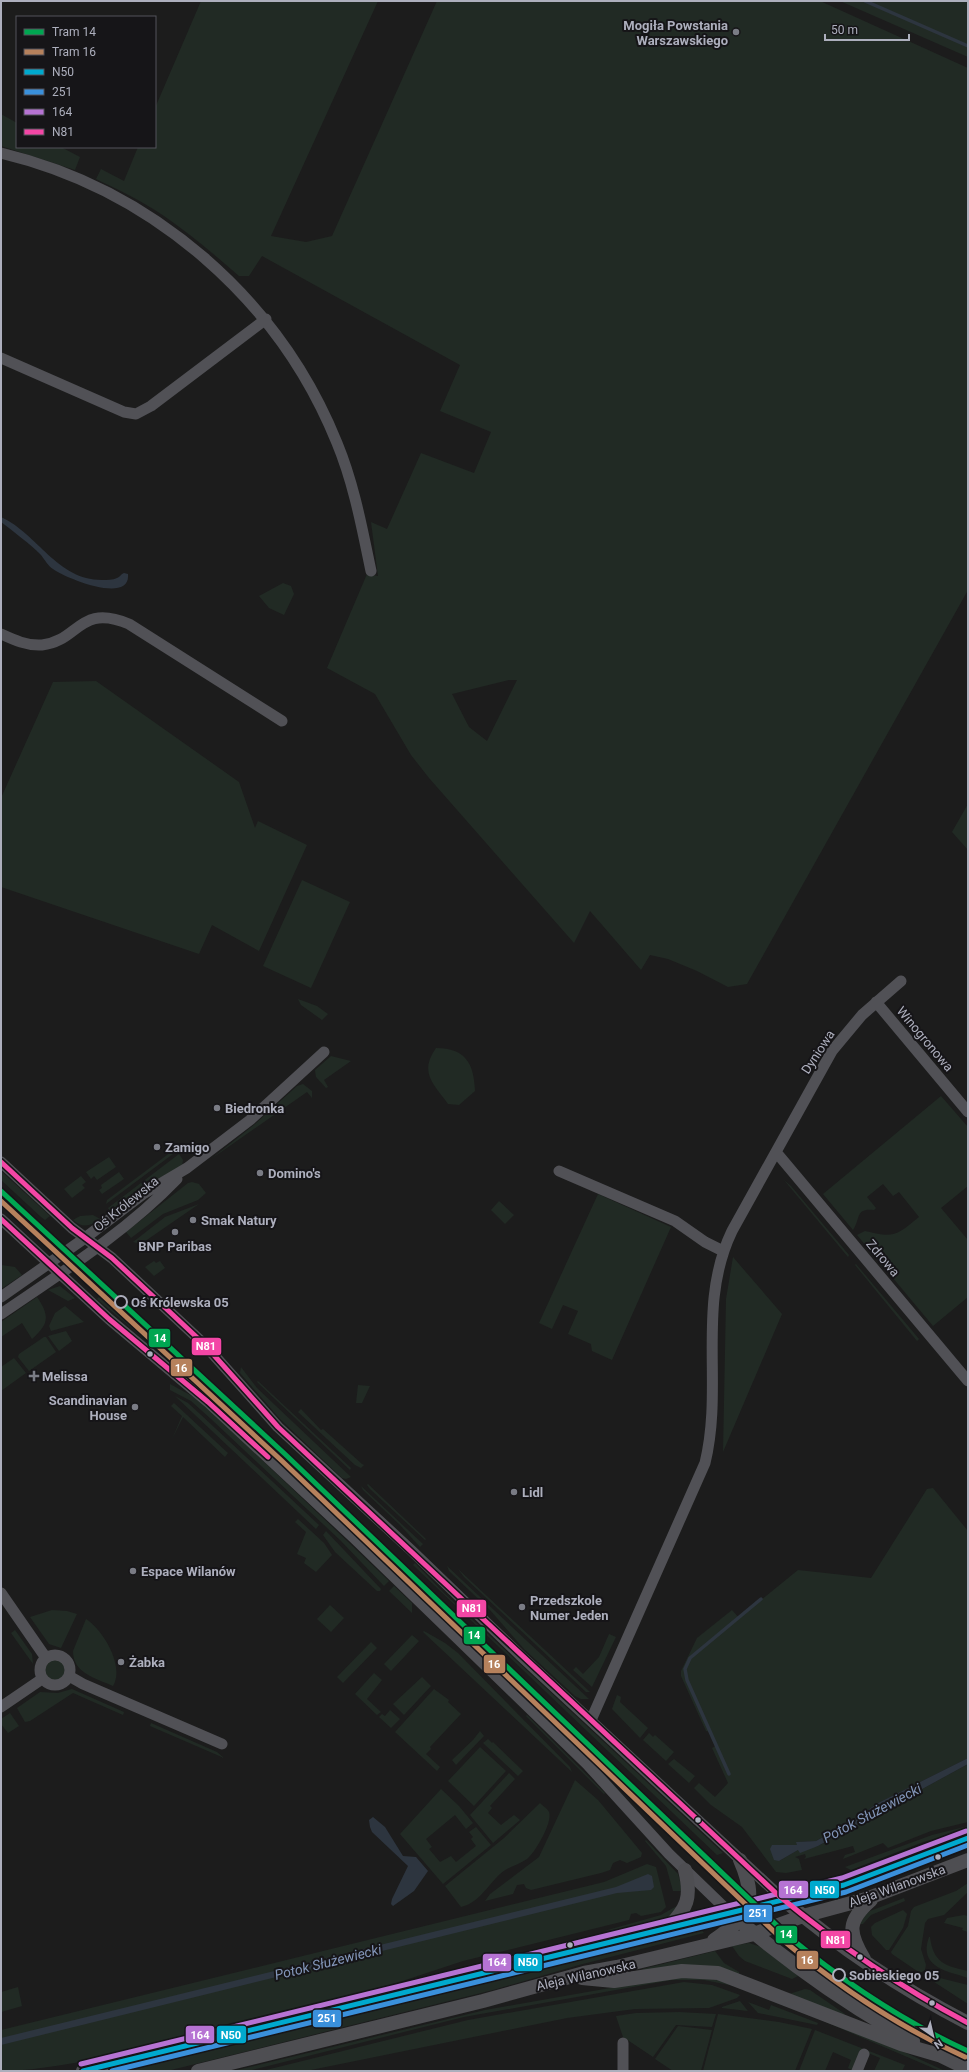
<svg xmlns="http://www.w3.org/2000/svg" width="969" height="2072" font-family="Roboto,sans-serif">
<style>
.green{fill:#212a24;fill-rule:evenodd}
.water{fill:#2d353f}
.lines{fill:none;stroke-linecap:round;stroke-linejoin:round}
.stream{stroke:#2d353f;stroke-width:3.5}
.minor{stroke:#515156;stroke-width:11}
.major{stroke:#4e4e52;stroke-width:14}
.bus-1-casing{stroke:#161518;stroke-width:8}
.bus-2-casing{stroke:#161518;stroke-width:8}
.bus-3-casing{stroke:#161518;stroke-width:8}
.bus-4-casing{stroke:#161518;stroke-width:8}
.bus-1{stroke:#00a9ce;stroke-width:5}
.bus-2{stroke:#3a90db;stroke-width:5}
.bus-3{stroke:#b673d3;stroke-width:5}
.bus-4{stroke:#f346a5;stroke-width:5}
.tram-1-casing{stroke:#161518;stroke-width:8}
.tram-2-casing{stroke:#161518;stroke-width:8}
.tram-1{stroke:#00a651;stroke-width:5}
.tram-2{stroke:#b6815c;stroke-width:5}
.poi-dot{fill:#7a7c85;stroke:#161518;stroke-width:1.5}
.stop-dot{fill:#161518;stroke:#adafbd;stroke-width:2}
.bus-dot{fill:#adafbd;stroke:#161518;stroke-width:1.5}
.labels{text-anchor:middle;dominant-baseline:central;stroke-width:4;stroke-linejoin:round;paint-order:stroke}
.poi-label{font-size:13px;font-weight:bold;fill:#adafbd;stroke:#161518;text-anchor:start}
.street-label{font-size:13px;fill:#adafbd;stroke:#161518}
.stop-label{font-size:13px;font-weight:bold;fill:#adafbd;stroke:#161518;text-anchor:start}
.water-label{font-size:14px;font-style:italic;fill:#8396b9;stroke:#161518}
.line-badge{stroke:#161518;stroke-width:1.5}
.badge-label{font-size:11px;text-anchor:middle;font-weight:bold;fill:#fff}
</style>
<rect width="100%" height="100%" fill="#1c1c1c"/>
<path class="green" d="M 201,1 L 378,1 L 271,236 L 306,242 L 332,236 L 437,1 L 820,1 L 968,68 L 968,590 L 747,984 L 728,987 L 697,971 L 668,959 L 650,955 L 641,970 L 590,911 L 574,943 L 429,778 L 411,755 L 375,694 L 327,668 L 367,574 L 378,576 L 371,522 L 387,529 L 421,453 L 474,473 L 491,432 L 440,411 L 460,365 L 262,256 L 249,276 L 239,276 C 215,255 190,234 164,216 C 142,201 119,190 96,179 L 101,169 L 124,181 L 138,147 L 155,147 L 155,108 ZM 509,680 L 517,680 L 487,741 L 469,727 L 452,694 Z
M 840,1 L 968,1 L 968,57 Z
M 1,114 L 17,123 L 17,147 L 61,147 L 80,157 L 75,170 L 1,146 Z
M 283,583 L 291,586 L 294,594 L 284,615 L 269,608 L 259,596 Z
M 96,681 L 239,782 L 255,828 L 258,821 L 307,845 L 259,951 L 212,925 L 199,954 L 1,887 L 1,798 L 53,682 Z
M 968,804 L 968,850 L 952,832 Z
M 302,880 L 350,902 L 311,988 L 263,966 Z
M 298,999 L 317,1006 L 328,1014 L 322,1020 L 301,1005 Z
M 436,1048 C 466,1048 474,1064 475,1091 L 459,1105 L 448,1104 C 433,1083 419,1073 436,1048 Z
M 331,1056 L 351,1061 L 324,1080 L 328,1087 L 326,1088 L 316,1077 L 315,1070 Z
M 303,1084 L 312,1091 L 312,1098 L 307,1092 L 211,1159 L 255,1124 L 297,1086 Z
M 941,1096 L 968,1127 L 968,1186 L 941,1208 L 968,1240 L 968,1297 L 933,1326 L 857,1235 L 865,1231 C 894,1238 896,1236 919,1217 L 899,1192 L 893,1196 L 883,1184 L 867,1197 L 876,1208 L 874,1210 C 855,1208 861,1218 853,1230 L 823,1194 Z
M 175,1149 L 177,1151 L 106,1204 L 107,1200 Z
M 179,1154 L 183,1160 L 182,1166 L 139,1189 L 110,1211 L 108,1208 Z
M 109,1157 L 116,1167 L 97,1180 L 94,1176 L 91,1179 L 86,1172 Z
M 1,1171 L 50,1216 L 45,1220 L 41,1217 L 1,1180 Z
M 119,1172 L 124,1179 L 102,1194 L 99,1190 L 102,1188 L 101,1185 Z
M 81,1176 L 86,1182 L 82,1185 L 85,1188 L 72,1198 L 64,1189 Z
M 784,1180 L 791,1186 L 849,1255 L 848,1257 Z
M 192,1182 L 199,1184 L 206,1193 L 198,1200 L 163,1214 L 131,1238 L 126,1232 L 188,1183 Z
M 598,1194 L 671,1227 L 612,1360 L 592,1351 L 591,1344 L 568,1334 L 578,1311 L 563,1305 L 552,1329 L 539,1323 Z
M 499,1201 L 514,1215 L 505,1224 L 491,1210 Z
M 199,1204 L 141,1244 L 133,1242 L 165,1217 Z
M 93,1215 L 100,1219 C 91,1226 83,1229 73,1220 L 80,1216 Z
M 733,1257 L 782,1314 L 723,1452 L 726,1299 Z
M 154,1261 L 156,1263 L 160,1261 L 165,1268 L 154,1276 L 145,1267 Z
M 856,1264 L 919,1339 L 917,1341 L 855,1265 Z
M 1,1265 L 15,1267 L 22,1275 L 1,1289 Z
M 60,1286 L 75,1298 L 68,1301 L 48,1290 Z
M 104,1291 L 272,1445 L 400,1568 L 398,1571 L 215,1398 L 97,1299 Z
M 37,1297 C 50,1316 49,1324 32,1339 L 22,1323 L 1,1337 L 1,1322 Z
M 65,1306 L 84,1322 L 51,1331 L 49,1326 L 55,1313 Z
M 66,1331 L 72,1341 L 59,1351 L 48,1336 Z
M 44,1337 L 46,1337 L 56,1352 L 29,1371 L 18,1357 L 19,1354 Z
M 14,1358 L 26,1373 L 1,1391 L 1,1367 Z
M 241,1367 L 257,1388 L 351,1477 L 346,1479 L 342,1478 L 280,1419 L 240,1373 Z
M 258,1381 L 351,1468 L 350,1470 L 257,1382 Z
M 170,1384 L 194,1397 L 214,1414 L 389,1581 L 384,1586 L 340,1540 L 211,1419 L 191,1401 L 170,1390 Z
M 358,1385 L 370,1386 L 362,1403 L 356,1403 Z
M 175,1396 L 188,1403 L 200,1414 L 319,1525 L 316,1529 Z
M 174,1403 L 228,1453 L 225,1457 L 183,1417 L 172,1439 L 182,1416 L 171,1406 Z
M 301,1409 L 321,1430 L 323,1429 L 362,1464 L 364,1465 L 361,1468 L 355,1465 L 298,1412 Z
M 368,1484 L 426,1539 L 425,1540 L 370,1489 L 367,1485 Z
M 361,1486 L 423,1544 L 420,1547 L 400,1525 L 363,1490 Z
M 933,1488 L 968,1531 L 968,1758 L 876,1804 L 860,1816 L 816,1841 L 797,1842 L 797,1845 L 775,1845 L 779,1861 L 798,1850 L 818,1846 L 968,1764 L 968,1822 L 931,1831 L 888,1848 L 883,1843 L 843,1859 L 845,1855 L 855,1852 L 853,1846 L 804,1859 L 806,1857 L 805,1854 L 795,1857 L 799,1859 L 802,1870 L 786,1873 L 776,1872 L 742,1827 L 711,1805 L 694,1788 L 699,1783 L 715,1797 L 728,1783 L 712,1748 L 716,1746 L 710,1732 L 706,1731 L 681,1676 L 681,1671 L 697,1638 L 732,1610 L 739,1618 L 798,1570 L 871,1578 L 927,1489 Z
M 298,1519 L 324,1543 L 332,1555 L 316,1572 L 304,1563 L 306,1558 L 297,1554 L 306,1532 L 295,1522 Z
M 326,1531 L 381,1589 L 380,1591 L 377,1591 L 335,1552 L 323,1535 Z
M 415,1563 L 444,1593 L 723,1853 L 717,1855 L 413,1565 Z
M 447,1566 L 589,1699 L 581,1699 L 575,1696 L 524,1649 L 490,1610 L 449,1571 Z
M 458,1569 L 590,1692 L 586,1692 L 464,1577 Z
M 406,1573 L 485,1648 L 483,1650 L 463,1633 L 403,1576 Z
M 394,1586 L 412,1603 L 412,1613 L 389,1591 Z
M 330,1605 L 344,1618 L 331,1632 L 317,1619 Z
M 52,1610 L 67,1611 L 77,1614 L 61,1648 L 49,1644 L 30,1617 Z
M 86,1619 C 103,1630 125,1666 113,1686 C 95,1678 73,1673 73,1651 Z
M 15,1630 L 32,1654 L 33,1664 L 11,1633 Z
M 424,1631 L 445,1643 L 458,1653 L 570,1767 L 572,1772 L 423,1632 Z
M 609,1634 L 616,1637 L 592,1687 L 573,1670 L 576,1667 L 583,1674 L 599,1657 Z
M 412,1635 L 419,1641 L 391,1671 L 384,1664 Z
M 371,1642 L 377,1648 L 343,1683 L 337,1677 Z
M45 1670a10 10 0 1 1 20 0a10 10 0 1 1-20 0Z
M 374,1673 L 382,1680 L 367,1699 L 381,1712 L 377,1715 L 355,1694 Z
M 422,1677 L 431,1686 L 404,1715 L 393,1704 Z
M 72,1689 L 124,1712 L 123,1715 L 73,1693 L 30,1721 L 25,1722 L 17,1708 L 40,1692 L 58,1693 Z
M 434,1689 L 449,1700 L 448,1702 L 461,1714 L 430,1747 L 431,1749 L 426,1754 L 440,1767 L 437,1771 L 395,1732 Z
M 617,1695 L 621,1697 L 620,1702 L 648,1728 L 640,1738 L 612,1709 Z
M 390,1710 L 400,1719 L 391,1728 L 379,1717 L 382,1714 L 385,1716 Z
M 10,1713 L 19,1726 L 8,1733 L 1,1724 L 1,1719 Z
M 527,1715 L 605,1793 L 604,1794 L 526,1716 Z
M 151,1723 L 217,1752 L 224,1758 L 150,1726 Z
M 480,1731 L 484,1736 L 456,1765 L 452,1760 L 473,1740 Z
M 649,1733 L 653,1737 L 655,1735 L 674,1752 L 666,1761 L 643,1740 Z
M 488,1739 L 492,1743 L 493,1742 L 523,1771 L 518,1776 L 483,1743 Z
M 480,1747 L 506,1771 L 474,1806 L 448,1781 Z
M 674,1759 L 695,1776 L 689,1783 L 668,1764 Z
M 509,1773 L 515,1779 L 490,1806 L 492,1808 L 488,1813 L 501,1825 L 514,1815 L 520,1820 L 493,1843 L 470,1815 Z
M 575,1780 L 598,1800 L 642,1853 L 641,1857 L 627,1863 L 620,1860 L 613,1863 L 610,1870 L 601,1873 L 531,1890 L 526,1888 L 524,1884 L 517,1885 L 513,1894 L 485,1901 L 490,1894 L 539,1857 Z
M 441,1789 L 459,1806 L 473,1823 L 466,1829 L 455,1815 L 426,1839 L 432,1847 L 429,1849 L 440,1862 L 451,1856 L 456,1862 L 476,1846 L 471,1839 L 473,1837 L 469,1832 L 476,1827 L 491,1845 L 443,1884 L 400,1834 Z
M 540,1803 C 543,1806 548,1809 549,1812 C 553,1822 535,1853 527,1859 C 518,1865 508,1867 500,1874 C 487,1886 479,1903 461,1907 L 445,1886 L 504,1838 Z
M 968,1826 L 968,1830 L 923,1842 L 851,1870 L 845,1867 L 932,1835 Z
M 646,1840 L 678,1874 L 683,1891 L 673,1891 L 666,1866 L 645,1841 Z
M 647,1864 L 656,1867 L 666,1907 L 661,1912 L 641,1916 L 636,1913 L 631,1914 L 629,1920 L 463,1961 L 363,1994 L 88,2061 C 59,2065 30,2071 1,2071 L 1,2030 L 604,1882 Z
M 968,1883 L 968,1892 L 944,1915 L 928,1919 L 925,1923 L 921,1949 L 926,1965 L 925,1970 L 920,1973 L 892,1954 L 891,1952 L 908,1926 L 911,1911 L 914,1907 L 956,1891 Z
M 904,1898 L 905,1901 L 871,1915 L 863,1924 L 859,1924 L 865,1915 L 870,1911 Z
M 675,1907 L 678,1908 L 667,1920 L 656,1924 L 604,1931 L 661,1915 Z
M 903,1910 L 907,1914 L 903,1928 L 889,1950 L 886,1950 L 872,1935 L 871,1927 L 875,1923 Z
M 964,1915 L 968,1916 L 968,1932 L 962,1930 L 963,1928 L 944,1923 L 947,1918 Z
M 700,1928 L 704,1933 L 579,1965 L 493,1990 L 167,2071 L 115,2071 Z
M 929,1937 L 930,1937 C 933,1963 946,1966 968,1971 L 968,1978 C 948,1971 918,1968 929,1937 Z
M 749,1943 L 761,1947 L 798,1976 L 792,1979 L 745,1961 L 739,1956 L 732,1946 Z
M 715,1951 L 724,1963 L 739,1972 L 739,1974 L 643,1970 L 642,1969 Z
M 678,1976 L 720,1980 L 734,1986 L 704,1980 L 672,1980 L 464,2017 L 248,2071 L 233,2071 L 485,2010 Z
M 932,1976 L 968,1985 L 968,2004 L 928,1978 Z
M 684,1982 L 712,1985 L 740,1995 L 737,1998 L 709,2008 L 635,2009 L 567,2018 L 306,2071 L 262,2071 L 468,2020 Z
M 18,1987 L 22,2006 L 1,2012 L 1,1992 Z
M 805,1989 L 810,1990 L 845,2014 L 844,2015 L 789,1994 Z
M 740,2001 L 748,2011 L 722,2008 L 722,2007 Z
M 748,2002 L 769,2010 L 771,2005 L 818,2023 L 817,2025 L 758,2013 Z
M 679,2012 L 716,2014 L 712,2027 L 676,2025 L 653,2057 L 623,2037 L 616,2016 L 636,2013 Z
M 718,2014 L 779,2022 L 812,2029 L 795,2071 L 703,2071 Z
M 807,2014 L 902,2051 L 945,2071 L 940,2071 Z
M 678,2026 L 712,2030 L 701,2071 L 673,2071 L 655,2059 Z
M 815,2030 L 905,2065 L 902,2071 L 874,2071 L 880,2058 L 861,2050 L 852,2070 L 848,2068 L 851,2060 L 833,2052 L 825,2071 L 799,2071 Z"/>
<path class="water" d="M 1,517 C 38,534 57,580 102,580 C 107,580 113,580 117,578 C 120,577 121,574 124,573 L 128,574 C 131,605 65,578 53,569 C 48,566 45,560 41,555 C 30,544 14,532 1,522 Z
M 968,1758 L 968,1764 L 818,1846 L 800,1853 L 798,1850 L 779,1861 L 774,1860 L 770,1849 L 772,1845 L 797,1845 L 796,1842 L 816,1841 L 860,1816 L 876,1804 Z
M 373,1817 L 385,1827 L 403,1856 L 416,1857 L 428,1871 L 414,1891 L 393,1906 L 391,1904 L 392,1899 L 408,1866 L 372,1832 L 370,1827 L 369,1820 Z
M 648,1874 L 652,1876 L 654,1887 L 651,1890 L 617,1893 L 1,2045 L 1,2038 L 616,1887 Z"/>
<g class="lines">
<path class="stream" d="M 865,1 L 968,46
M 729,1774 L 687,1680 L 685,1669 L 690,1658 L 761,1599"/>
<path class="minor" d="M 1,153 C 152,189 279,299 337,443 C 354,484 362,528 371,571
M 1,358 L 124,412 L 136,414 L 151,406 L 266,319
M 1,634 C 14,640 27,646 42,645 C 79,641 79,603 129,624 L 282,721
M 876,1002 L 968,1112
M 776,1152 L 968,1381
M 1,1162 L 72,1228 L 112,1258 L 204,1344 L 278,1427 L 412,1551 L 521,1656 L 784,1900
M 559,1171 L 675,1221 L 705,1242 L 723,1251
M 1,1219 L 109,1319 L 208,1402 L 354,1538 L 587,1764 L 669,1854 L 730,1913
M 1,1297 L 85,1238 L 143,1194 L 187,1168 L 250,1120 L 324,1052
M 1,1314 C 61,1273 126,1232 177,1179
M 1,1593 L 46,1658
M40 1670a15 15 0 1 1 30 0a15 15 0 1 1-30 0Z
M 69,1676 L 83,1684 L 222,1744
M 1,1707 L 42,1679
M 591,1720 L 705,1463 C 724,1385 696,1306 732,1231 L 832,1051 L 862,1015 L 901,981
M 623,2071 L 623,2043
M 857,2071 L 864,2054"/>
<path class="major" d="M 784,1900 C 840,1948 902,1989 968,2023
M 730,1913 C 787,1962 847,2005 913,2041
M 668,1928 C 687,1908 692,1898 685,1870
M 714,1940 C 750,1916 758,1901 740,1860
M 864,1959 C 848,1932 847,1921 871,1900
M 582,1978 L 614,1981 L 682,1971 L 718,1973 L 901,2044 L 942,2056
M 933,2052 L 968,2069
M 83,2071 L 844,1885 L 968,1838
M 198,2071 L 483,2001 L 584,1973 L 617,1967 L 754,1934 L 803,1916 L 866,1899 L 968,1860"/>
<g class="bus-1-casing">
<path id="bus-1" d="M 83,2071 L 844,1885 L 968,1838"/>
</g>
<g class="bus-2-casing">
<path id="bus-2" d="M 112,2071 L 846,1892 L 968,1845"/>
</g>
<g class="bus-3-casing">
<path id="bus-3" d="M 81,2064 L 842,1878 L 966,1831"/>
</g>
<g class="bus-4-casing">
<path id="bus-4" d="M 1,1162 L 72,1228 L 112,1258 L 204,1344 L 278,1427 L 778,1895 C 837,1944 900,1987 968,2023
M 1,1219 L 109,1319 L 208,1402 L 268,1457"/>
</g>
<use href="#bus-1" class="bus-1"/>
<use href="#bus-2" class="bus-2"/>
<use href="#bus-3" class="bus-3"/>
<use href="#bus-4" class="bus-4"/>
<g class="tram-1-casing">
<path id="tram-1" d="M 1,1191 L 287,1456 L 788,1936 C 844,1982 902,2021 968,2051"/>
</g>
<g class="tram-2-casing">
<path id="tram-2" d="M 1,1201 L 282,1461 L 784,1941 C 840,1988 899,2027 965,2057"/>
</g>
<use href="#tram-1" class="tram-1"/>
<use href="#tram-2" class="tram-2"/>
</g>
<g class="poi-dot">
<circle cx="736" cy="32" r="4"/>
<circle cx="217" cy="1108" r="4"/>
<circle cx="157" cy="1147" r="4"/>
<circle cx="260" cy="1173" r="4"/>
<circle cx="193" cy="1220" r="4"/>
<circle cx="175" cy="1232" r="4"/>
<path d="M32 1370h4v4h4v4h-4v4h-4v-4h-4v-4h4z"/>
<circle cx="135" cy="1407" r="4"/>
<circle cx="514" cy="1492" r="4"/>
<circle cx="133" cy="1571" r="4"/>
<circle cx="522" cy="1607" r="4"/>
<circle cx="121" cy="1662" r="4"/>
</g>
<g class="stop-dot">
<circle cx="121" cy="1302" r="6"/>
<circle cx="839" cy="1975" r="6"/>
</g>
<g class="bus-dot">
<circle cx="150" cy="1354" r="3.5"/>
<circle cx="698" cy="1820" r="3.5"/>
<circle cx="938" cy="1857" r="3.5"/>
<circle cx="570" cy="1945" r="3.5"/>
<circle cx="860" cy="1957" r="3.5"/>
<circle cx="932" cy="2003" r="3.5"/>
</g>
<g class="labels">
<g class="poi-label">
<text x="728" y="25" text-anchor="end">Mogiła Powstania<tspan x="728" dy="15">Warszawskiego</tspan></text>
<text x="225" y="1108">Biedronka</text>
<text x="165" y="1147">Zamigo</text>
<text x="268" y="1173">Domino's</text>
<text x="201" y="1220">Smak Natury</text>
<text x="175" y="1246" text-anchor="middle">BNP Paribas</text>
<text x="42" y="1376">Melissa</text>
<text x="127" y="1400" text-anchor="end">Scandinavian<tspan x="127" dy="15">House</tspan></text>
<text x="522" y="1492">Lidl</text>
<text x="141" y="1571">Espace Wilanów</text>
<text x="530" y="1600">Przedszkole<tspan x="530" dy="15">Numer Jeden</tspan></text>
<text x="129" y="1662">Żabka</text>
</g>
<g class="street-label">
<text transform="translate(925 1039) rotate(50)">Winogronowa</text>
<text transform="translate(818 1052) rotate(-57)">Dyniowa</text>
<text transform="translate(126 1204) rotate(-39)">Oś Królewska</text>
<text transform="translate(883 1258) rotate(50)">Zdrowa</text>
<text transform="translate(897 1886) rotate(-20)">Aleja Wilanowska</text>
<text transform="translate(586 1975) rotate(-13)">Aleja Wilanowska</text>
</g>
<g class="stop-label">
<text x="131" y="1302">Oś Królewska 05</text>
<text x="849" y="1975">Sobieskiego 05</text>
</g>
<g class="water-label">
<text transform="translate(872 1813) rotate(-28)">Potok Służewiecki</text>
<text transform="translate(328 1962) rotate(-14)">Potok Służewiecki</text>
</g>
</g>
<g class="line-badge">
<rect x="148" y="1328" width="23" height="20" rx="4" fill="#00a651"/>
<rect x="191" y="1337" width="31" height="19" rx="4" fill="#f346a5"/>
<rect x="170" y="1358" width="23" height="19" rx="4" fill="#b6815c"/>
<rect x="456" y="1599" width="31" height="19" rx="4" fill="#f346a5"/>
<rect x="463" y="1626" width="23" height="19" rx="4" fill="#00a651"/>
<rect x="483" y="1654" width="23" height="20" rx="4" fill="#b6815c"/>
<rect x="809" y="1880" width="31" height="19" rx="4" fill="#00a9ce"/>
<rect x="778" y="1880" width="31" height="19" rx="4" fill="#b673d3"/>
<rect x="743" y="1904" width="30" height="19" rx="4" fill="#3a90db"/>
<rect x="775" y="1925" width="23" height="19" rx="4" fill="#00a651"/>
<rect x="820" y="1930" width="31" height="19" rx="4" fill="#f346a5"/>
<rect x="796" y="1950" width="23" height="20" rx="4" fill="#b6815c"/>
<rect x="513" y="1953" width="30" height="19" rx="4" fill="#00a9ce"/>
<rect x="482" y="1953" width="30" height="19" rx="4" fill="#b673d3"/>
<rect x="312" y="2009" width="30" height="19" rx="4" fill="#3a90db"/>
<rect x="216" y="2025" width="31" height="19" rx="4" fill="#00a9ce"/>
<rect x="185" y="2025" width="30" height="19" rx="4" fill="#b673d3"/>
</g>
<g class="badge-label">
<text x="160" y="1342">14</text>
<text x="206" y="1350">N81</text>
<text x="181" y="1372">16</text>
<text x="472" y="1612">N81</text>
<text x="474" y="1639">14</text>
<text x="494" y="1668">16</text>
<text x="825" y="1894">N50</text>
<text x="793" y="1894">164</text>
<text x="758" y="1917">251</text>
<text x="786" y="1938">14</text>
<text x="836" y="1944">N81</text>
<text x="807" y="1964">16</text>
<text x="528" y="1966">N50</text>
<text x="497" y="1966">164</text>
<text x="327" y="2022">251</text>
<text x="231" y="2039">N50</text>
<text x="200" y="2039">164</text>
</g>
<rect width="969" height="2072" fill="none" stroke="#adafbd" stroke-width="4"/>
<rect x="16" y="16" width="140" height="132" fill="#161518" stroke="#52535a"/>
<rect x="24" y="29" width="20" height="6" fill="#00a651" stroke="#52535a"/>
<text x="52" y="36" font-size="12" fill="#adafbd">Tram 14</text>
<rect x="24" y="49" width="20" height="6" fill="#b6815c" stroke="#52535a"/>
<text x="52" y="56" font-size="12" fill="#adafbd">Tram 16</text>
<rect x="24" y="69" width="20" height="6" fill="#00a9ce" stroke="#52535a"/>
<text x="52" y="76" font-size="12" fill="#adafbd">N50</text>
<rect x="24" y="89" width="20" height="6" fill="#3a90db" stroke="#52535a"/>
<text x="52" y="96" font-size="12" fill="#adafbd">251</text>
<rect x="24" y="109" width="20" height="6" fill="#b673d3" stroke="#52535a"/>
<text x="52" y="116" font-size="12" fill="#adafbd">164</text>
<rect x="24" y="129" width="20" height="6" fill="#f346a5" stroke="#52535a"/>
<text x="52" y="136" font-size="12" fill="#adafbd">N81</text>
<g transform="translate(933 2036) rotate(146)" stroke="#161518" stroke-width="3" paint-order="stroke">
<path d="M0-3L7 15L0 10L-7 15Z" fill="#adafbd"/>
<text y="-6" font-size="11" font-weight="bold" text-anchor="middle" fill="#adafbd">N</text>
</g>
<path d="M825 34v6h84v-6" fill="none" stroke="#adafbd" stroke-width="2"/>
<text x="831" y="34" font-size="12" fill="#adafbd" stroke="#161518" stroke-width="3" paint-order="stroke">50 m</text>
</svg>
